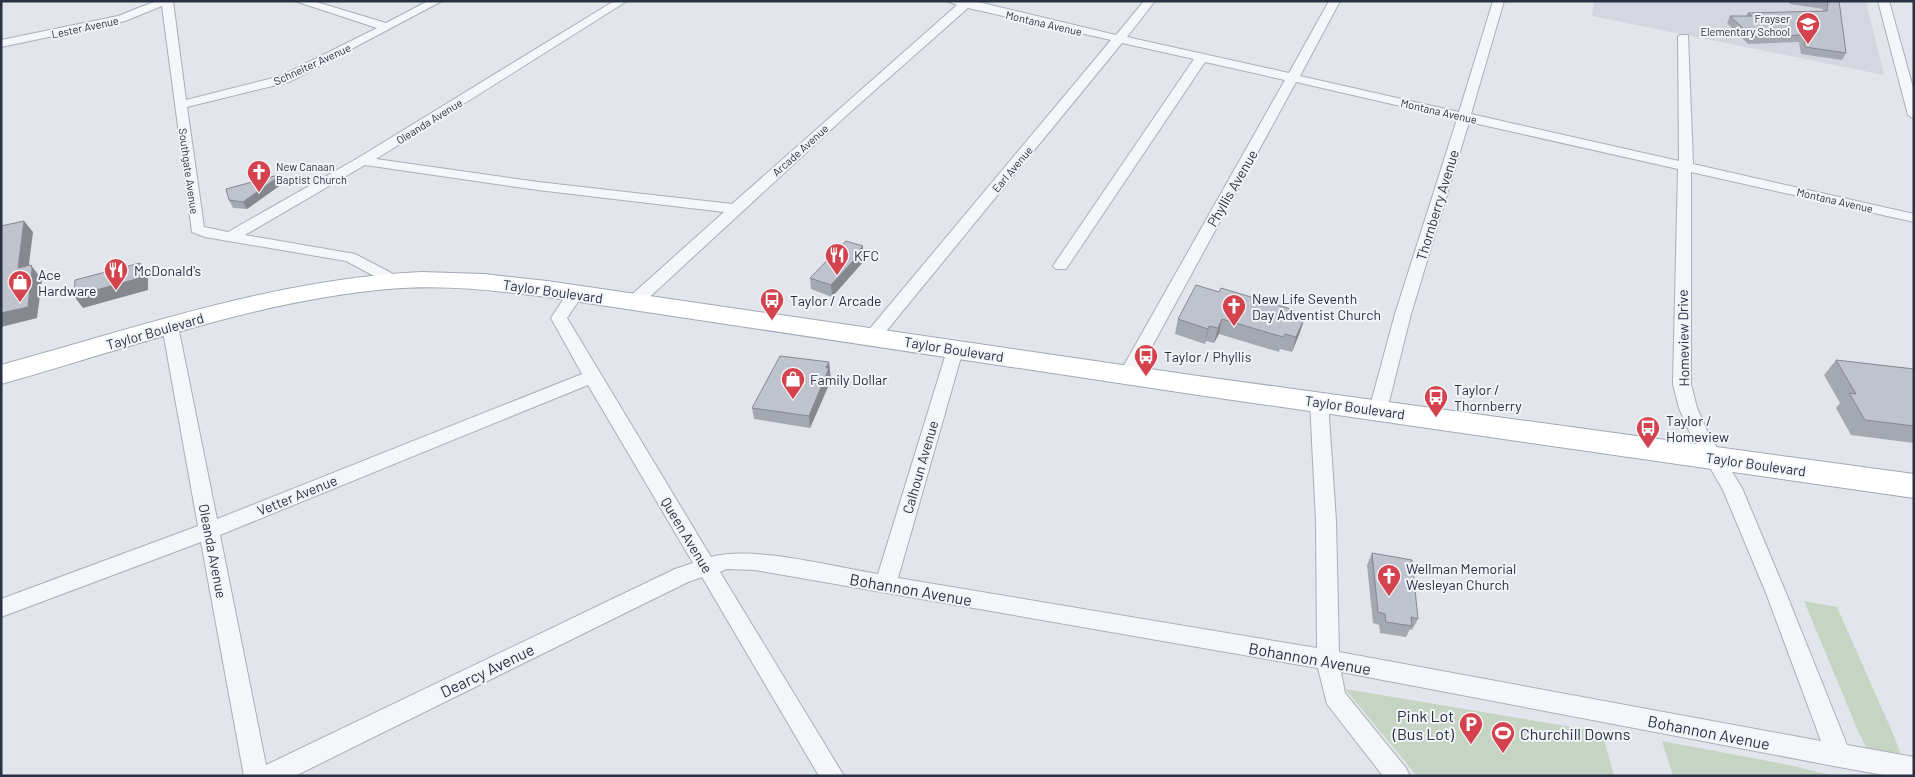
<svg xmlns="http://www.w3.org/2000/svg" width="1915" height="777" font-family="Barlow,sans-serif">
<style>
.built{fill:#d4d7e0}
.green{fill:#c6d5c3}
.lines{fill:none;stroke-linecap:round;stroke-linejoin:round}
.street-casing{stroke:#aaafb9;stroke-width:2}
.primary-casing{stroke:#a1a8b7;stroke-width:2}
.street{fill:#f5f6f9;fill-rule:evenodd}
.primary{fill:#fff;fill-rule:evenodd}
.wall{fill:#a4a8b1}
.shaded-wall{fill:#868890}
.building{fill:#bfc3ce;stroke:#868890}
.labels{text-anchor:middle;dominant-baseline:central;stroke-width:4;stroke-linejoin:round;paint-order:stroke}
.far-poi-label{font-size:11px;fill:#293144;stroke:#f2f4f8;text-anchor:end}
.far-street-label{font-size:11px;fill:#293144;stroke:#f2f4f8}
.street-label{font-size:14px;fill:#293144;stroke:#f2f4f8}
.poi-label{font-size:14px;fill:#293144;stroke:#f2f4f8;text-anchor:start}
.near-street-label{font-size:16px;fill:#293144;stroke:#f2f4f8}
.near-poi-label{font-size:16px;fill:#293144;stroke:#f2f4f8;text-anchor:end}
</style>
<rect width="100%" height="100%" fill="#e2e5eb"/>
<path class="built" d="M 1594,1 L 1866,1 L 1884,75 L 1592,16 Z"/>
<path class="green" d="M 1804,601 L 1837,607 L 1894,736 L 1909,776 L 1880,776 L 1858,731 Z
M 1345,689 L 1602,732 L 1614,776 L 1417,776 Z
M 1662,741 L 1794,766 L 1833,776 L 1673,776 Z"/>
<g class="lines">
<g class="street-casing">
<path id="street" d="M 156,1 L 173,1 L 186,100 L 281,76 L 377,28 L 295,1 L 313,1 L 386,23 L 428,1 L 442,1 L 289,82 L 187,107 L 204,227 L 228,232 L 358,158 L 614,1 L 627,1 L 376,159 L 538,182 L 732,204 L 957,5 L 947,1 L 974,1 L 1116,35 L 1144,1 L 1155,1 L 1127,37 L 1289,73 L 1329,1 L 1340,1 L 1300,76 L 1459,112 L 1493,1 L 1504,1 L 1471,114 L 1679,161 L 1678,37 L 1680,35 L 1688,35 L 1693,164 L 1914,214 L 1914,222 L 1691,172 L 1691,384 L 1697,408 L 1708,433 L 1742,488 L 1786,593 L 1847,745 L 1914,757 L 1914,776 L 1889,776 L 1839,767 L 1341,672 L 1345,693 L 1406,768 L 1410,776 L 1383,776 L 1327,704 L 1318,668 L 755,570 L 727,569 L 720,572 L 844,776 L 819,776 L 702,577 L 688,582 L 295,776 L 244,776 L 201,542 L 1,617 L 1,599 L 198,526 L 162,326 L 164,322 L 176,322 L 178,326 L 217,519 L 582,374 L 551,318 L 570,289 L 582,289 L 584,293 L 567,318 L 711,557 C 752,545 834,567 878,574 L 947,350 L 949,346 L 961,346 L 963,350 L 898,578 L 1317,648 L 1316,521 L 1310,402 L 1313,398 L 1319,396 L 1325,398 L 1328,402 L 1336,521 L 1339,652 L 1821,741 L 1766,593 L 1723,490 L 1691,435 L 1679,408 L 1673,384 L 1678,169 L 1469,122 L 1411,314 L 1387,410 L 1384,415 L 1378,416 L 1372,415 L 1369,410 L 1395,314 L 1457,119 L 1296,82 L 1137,374 L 1134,378 L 1128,380 L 1122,378 L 1119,374 L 1285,80 L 1205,62 L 1066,269 L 1056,269 L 1053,266 L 1194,59 L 1122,43 L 879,340 L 867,340 L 865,336 L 867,332 L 1111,40 L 968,8 L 848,114 L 640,306 L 628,306 L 626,302 L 628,298 L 724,212 L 538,190 L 365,165 L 245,235 L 355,254 L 397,276 L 399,280 L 397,284 L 391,285 L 346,261 L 205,237 L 192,232 L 162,6 L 125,21 L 1,47 L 1,40 L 118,16 ZM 588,385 L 693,563 L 675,569 L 266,765 L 220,535 Z
M 1878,1 L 1889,1 L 1914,91 L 1914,119 L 1908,115 Z"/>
</g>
<g class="primary-casing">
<path id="primary" d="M 421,272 L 484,274 L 547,281 L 1198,376 L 1914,474 L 1914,498 L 1198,395 L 547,297 C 494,290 441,284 388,289 C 255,301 129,348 1,384 L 1,365 C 140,327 276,279 421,272 Z"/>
</g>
<use href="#street" class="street"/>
<use href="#primary" class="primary"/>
</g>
<path class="wall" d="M 1789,1 L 1839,1 L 1846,53 L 1842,60 L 1801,54 L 1799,42 L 1748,44 L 1727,23 L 1730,16 L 1746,16 L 1748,13 L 1823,11 L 1823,9 L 1790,4 Z
M 278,175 L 282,184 L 247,209 L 233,208 L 229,200 Z
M 864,257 L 863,262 L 832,297 L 811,289 L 810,278 Z
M 1219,292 L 1305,317 L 1300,332 L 1292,352 L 1280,349 L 1279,352 L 1219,334 L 1214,343 L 1206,341 L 1205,344 L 1175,334 L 1178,319 Z
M 1836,360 L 1914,369 L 1914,443 L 1851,435 L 1836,408 L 1840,403 L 1824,375 Z
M 829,362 L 831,380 L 810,428 L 754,419 L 752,408 Z
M 1372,553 L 1418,619 L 1412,630 L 1410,629 L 1406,637 L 1380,633 L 1379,625 L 1373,623 L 1367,565 Z"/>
<path class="shaded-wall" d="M 278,177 L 282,184 L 247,209 L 243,202 Z
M 24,221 L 33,232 L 27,280 L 18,268 Z
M 863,246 L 863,262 L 832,297 L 831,285 Z
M 140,263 L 148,274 L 148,290 L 83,308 L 74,296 Z
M 31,265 L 40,277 L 42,280 L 37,318 L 1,327 L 1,313 Z
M 1305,317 L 1300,332 L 1292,352 L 1296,337 Z
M 1222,319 L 1219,334 L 1214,343 L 1218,328 Z
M 1209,326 L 1206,341 L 1205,344 L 1208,329 Z
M 829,362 L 831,380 L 810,428 L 809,416 Z"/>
<path class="building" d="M 1821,1 L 1839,1 L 1846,53 L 1805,47 L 1804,35 L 1752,37 L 1730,16 L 1752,16 L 1748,13 L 1827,11 L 1828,2 Z
M 278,175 L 278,177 L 243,202 L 229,200 L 226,189 Z
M 24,221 L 18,268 L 31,265 L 32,269 L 28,307 L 1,313 L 1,226 Z
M 846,241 L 863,246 L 859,250 L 862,251 L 831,285 L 810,278 Z
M 140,263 L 140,278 L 74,296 L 75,280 Z
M 1196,285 L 1219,292 L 1221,288 L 1294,310 L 1293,313 L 1305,317 L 1296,337 L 1285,334 L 1283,337 L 1222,319 L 1218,328 L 1209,326 L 1208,329 L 1178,319 Z
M 780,356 L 829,362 L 826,368 L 829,368 L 809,416 L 752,408 Z
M 1836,360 L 1914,369 L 1914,426 L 1865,420 L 1849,393 L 1856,394 Z
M 1372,553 L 1412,560 L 1418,619 L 1411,617 L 1412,626 L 1386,622 L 1385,614 L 1378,612 Z"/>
<defs>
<g id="school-pin" transform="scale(1.25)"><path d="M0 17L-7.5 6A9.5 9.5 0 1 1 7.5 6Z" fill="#d4434d" stroke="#f2f4f8"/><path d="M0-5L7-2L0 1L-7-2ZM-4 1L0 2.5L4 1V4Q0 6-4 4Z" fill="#fff"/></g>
<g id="church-pin" transform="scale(1.25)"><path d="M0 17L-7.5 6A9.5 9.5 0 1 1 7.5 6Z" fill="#d4434d" stroke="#f2f4f8"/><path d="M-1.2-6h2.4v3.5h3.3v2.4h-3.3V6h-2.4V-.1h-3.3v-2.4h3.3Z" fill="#fff"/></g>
<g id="restaurant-pin" transform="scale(1.25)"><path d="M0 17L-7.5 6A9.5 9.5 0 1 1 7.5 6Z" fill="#d4434d" stroke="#f2f4f8"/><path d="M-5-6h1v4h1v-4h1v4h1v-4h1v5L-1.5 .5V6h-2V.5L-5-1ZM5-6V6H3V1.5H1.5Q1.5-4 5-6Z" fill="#fff"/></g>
<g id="shop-pin" transform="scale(1.25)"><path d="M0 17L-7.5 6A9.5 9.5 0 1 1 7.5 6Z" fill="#d4434d" stroke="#f2f4f8"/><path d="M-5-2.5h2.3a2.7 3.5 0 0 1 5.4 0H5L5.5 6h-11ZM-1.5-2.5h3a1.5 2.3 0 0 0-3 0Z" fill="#fff"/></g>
<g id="bus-pin" transform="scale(1.25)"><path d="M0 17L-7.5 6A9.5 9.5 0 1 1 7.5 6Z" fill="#d4434d" stroke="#f2f4f8"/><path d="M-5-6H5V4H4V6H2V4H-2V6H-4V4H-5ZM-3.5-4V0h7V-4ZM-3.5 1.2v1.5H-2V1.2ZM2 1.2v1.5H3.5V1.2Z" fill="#fff"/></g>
<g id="parking-pin" transform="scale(1.25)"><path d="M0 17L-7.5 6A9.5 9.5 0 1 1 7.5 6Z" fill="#d4434d" stroke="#f2f4f8"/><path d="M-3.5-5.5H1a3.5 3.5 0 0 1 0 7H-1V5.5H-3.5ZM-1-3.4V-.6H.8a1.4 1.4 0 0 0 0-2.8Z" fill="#fff"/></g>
<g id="stadium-pin" transform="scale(1.25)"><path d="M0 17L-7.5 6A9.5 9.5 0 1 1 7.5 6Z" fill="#d4434d" stroke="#f2f4f8"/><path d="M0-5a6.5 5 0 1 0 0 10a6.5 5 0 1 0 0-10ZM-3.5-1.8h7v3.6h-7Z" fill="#fff"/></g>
</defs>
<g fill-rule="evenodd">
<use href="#school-pin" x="1808" y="24"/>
<use href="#church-pin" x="259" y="172"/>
<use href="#restaurant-pin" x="837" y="255"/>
<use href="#restaurant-pin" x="116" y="270"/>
<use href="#shop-pin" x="20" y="282"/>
<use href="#bus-pin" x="772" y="300"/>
<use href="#church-pin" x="1234" y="306"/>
<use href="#bus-pin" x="1146" y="356"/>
<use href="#shop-pin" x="793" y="379"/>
<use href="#bus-pin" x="1436" y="397"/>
<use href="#bus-pin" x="1648" y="428"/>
<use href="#church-pin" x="1389" y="576"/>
<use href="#parking-pin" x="1471" y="724"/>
<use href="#stadium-pin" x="1503" y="733"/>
</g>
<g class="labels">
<g class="far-poi-label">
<text x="1790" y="18">Frayser<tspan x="1790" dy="13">Elementary School</tspan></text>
<text x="276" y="166" text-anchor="start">New Canaan<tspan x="276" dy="13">Baptist Church</tspan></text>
</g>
<g class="far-street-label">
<text transform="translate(1044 23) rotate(13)">Montana Avenue</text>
<text transform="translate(85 27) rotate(-12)">Lester Avenue</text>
<text transform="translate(312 64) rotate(-25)">Schneiter Avenue</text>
<text transform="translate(1439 111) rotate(13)">Montana Avenue</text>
<text transform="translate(429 121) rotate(-32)">Oleanda Avenue</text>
<text transform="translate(800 150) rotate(-42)">Arcade Avenue</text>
<text transform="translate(1012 169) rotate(-50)">Earl Avenue</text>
<text transform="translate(189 171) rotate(82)">Southgate Avenue</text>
<text transform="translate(1835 200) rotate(13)">Montana Avenue</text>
</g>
<g class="street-label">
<text transform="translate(1232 188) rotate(-60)">Phyllis Avenue</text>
<text transform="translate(1437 205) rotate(-73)">Thornberry Avenue</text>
<text transform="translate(553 291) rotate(8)">Taylor Boulevard</text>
<text transform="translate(155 331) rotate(-16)">Taylor Boulevard</text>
<text transform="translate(1683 338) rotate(-91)">Homeview Drive</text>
<text transform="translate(954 349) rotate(9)">Taylor Boulevard</text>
<text transform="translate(1355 407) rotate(8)">Taylor Boulevard</text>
<text transform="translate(1756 464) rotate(8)">Taylor Boulevard</text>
<text transform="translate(920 467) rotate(-74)">Calhoun Avenue</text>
<text transform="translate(297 495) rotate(-22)">Vetter Avenue</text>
<text transform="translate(687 535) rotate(59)">Queen Avenue</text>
<text transform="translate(213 551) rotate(79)">Oleanda Avenue</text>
</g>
<g class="poi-label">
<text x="854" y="255">KFC</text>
<text x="134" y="270">McDonald's</text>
<text x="38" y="274">Ace<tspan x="38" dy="16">Hardware</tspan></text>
<text x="1252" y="298">New Life Seventh<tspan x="1252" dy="16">Day Adventist Church</tspan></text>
<text x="790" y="300">Taylor / Arcade</text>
<text x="1164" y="356">Taylor / Phyllis</text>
<text x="810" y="379">Family Dollar</text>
<text x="1454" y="389">Taylor /<tspan x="1454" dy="16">Thornberry</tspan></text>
<text x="1666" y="420">Taylor /<tspan x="1666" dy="16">Homeview</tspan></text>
<text x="1406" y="568">Wellman Memorial<tspan x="1406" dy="16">Wesleyan Church</tspan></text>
</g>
<g class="near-street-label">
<text transform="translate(911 589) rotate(10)">Bohannon Avenue</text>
<text transform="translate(1310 658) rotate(10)">Bohannon Avenue</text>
<text transform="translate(487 670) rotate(-26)">Dearcy Avenue</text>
<text transform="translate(1709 732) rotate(11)">Bohannon Avenue</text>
</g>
<g class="near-poi-label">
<text x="1454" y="715">Pink Lot<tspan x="1454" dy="18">(Bus Lot)</tspan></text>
<text x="1520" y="733" text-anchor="start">Churchill Downs</text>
</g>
</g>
<rect width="1915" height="777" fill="none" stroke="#293144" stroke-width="5"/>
</svg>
